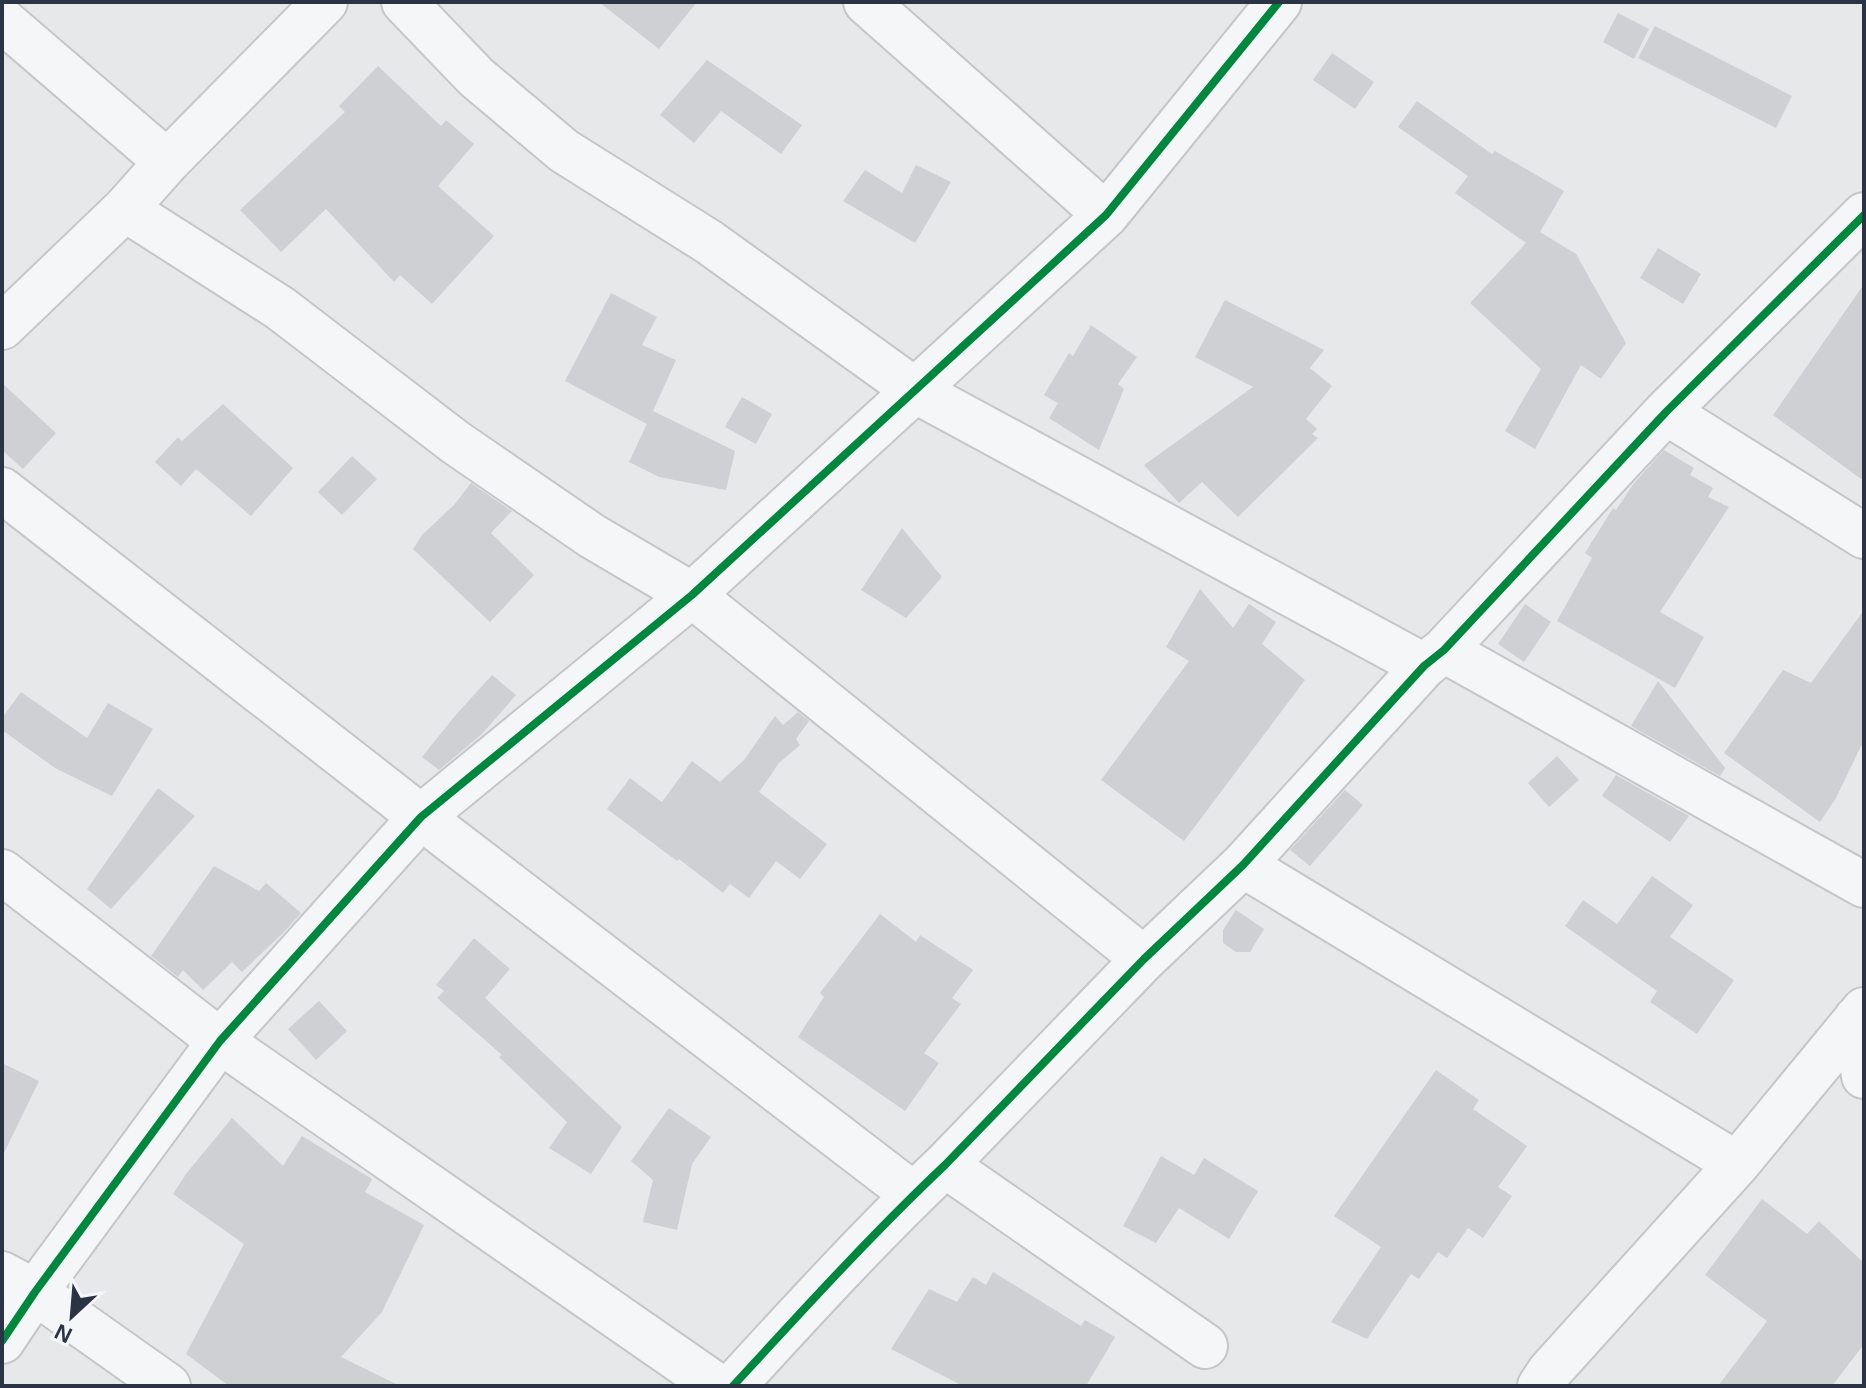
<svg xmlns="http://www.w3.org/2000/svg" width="1866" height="1388" font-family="Arial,sans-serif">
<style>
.building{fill:#ced0d3}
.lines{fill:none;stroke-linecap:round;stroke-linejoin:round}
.minor-casing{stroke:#c4c6c8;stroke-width:48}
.minor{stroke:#f5f6f7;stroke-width:44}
.cycleway-casing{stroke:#f4f6f9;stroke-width:13}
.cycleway{stroke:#00873e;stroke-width:8}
</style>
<rect width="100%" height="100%" fill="#e6e8ea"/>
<path class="building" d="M 599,2 L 697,2 L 659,49 Z
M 1618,13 L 1649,29 L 1634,59 L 1603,42 Z
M 1655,26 L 1792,96 L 1776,128 L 1638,58 Z
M 1332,53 L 1374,82 L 1355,109 L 1313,80 Z
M 707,60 L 802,125 L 781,154 L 721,111 L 694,143 L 660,115 Z
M 378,66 L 441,126 L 446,120 L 474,144 L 438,186 L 494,236 L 432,304 L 400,275 L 394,282 L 326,209 L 281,252 L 240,210 L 345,112 L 339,106 Z
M 1417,101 L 1492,154 L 1495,151 L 1564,191 L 1540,232 L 1576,254 L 1626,343 L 1601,379 L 1581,365 L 1535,449 L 1505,431 L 1541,369 L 1470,303 L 1526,243 L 1455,193 L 1468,176 L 1398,127 Z
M 916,165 L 951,182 L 915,243 L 843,201 L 865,170 L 902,193 Z
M 1658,248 L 1701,274 L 1683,304 L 1640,278 Z
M 1864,284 L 1864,481 L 1773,415 Z
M 611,293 L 657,317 L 642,345 L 676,360 L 647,424 L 565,381 Z
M 1225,300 L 1324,350 L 1310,368 L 1332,386 L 1306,419 L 1317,429 L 1312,434 L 1318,438 L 1238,517 L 1202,482 L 1179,503 L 1144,465 L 1253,387 L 1195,357 Z
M 1091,325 L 1137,357 L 1118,384 L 1124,389 L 1099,450 L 1049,418 L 1058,403 L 1044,395 L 1069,353 L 1073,356 Z
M 2,383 L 56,433 L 23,469 L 2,450 Z
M 742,397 L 772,414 L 756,444 L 725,427 Z
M 223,404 L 293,468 L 251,516 L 196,469 L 181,486 L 155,462 L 178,437 L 182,441 Z
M 653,411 L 735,451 L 726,490 L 659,477 L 629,462 Z
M 1664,450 L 1694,468 L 1690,475 L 1713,488 L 1708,497 L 1729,507 L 1660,612 L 1704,637 L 1675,688 L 1557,621 L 1592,558 L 1585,553 L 1613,508 L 1616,510 L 1634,483 Z
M 352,456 L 377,479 L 342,515 L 318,492 Z
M 471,483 L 512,511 L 491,533 L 534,575 L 490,622 L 413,549 L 422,535 L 454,505 Z
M 902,528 L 942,577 L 906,618 L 861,590 Z
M 1200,589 L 1233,628 L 1249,604 L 1276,622 L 1262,644 L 1305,680 L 1184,841 L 1101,780 L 1189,661 L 1166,647 Z
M 1525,604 L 1551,622 L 1524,662 L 1498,644 Z
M 1864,610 L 1864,740 L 1836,798 L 1820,822 L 1724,753 L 1783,670 L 1811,683 Z
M 492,675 L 516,695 L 482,734 L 439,770 L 422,757 L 454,717 Z
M 1658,681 L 1725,768 L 1720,776 L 1631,726 Z
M 21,692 L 87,738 L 108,703 L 153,729 L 112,796 L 55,768 L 2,730 L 2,718 Z
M 798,712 L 809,721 L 796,739 L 800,745 L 779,763 L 759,792 L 827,844 L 800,879 L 776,861 L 749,898 L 730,884 L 723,893 L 679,859 L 677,861 L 607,809 L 630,778 L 662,802 L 692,761 L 720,782 L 744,760 L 775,716 L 783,725 Z
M 1557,756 L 1579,780 L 1549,807 L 1528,783 Z
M 1616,775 L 1689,816 L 1670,842 L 1602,796 Z
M 158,788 L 195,816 L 111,909 L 87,889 Z
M 1345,790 L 1363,805 L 1310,866 L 1290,850 Z
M 214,866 L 259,891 L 266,883 L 301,913 L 284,932 L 242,972 L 232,962 L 203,990 L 183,970 L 178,977 L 151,956 Z
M 1652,876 L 1693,905 L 1670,937 L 1734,980 L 1697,1034 L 1650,1002 L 1657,991 L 1565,926 L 1583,900 L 1617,924 Z
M 1236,910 L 1264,929 L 1250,952 L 1236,952 L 1223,943 L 1223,930 Z
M 880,914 L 916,942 L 920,935 L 973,970 L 952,998 L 961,1004 L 924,1053 L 939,1063 L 905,1111 L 798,1037 L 824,997 L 820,993 Z
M 474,938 L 510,969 L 485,998 L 622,1127 L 591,1174 L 549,1148 L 567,1122 L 499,1057 L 502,1055 L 437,998 L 444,991 L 436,985 Z
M 319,1001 L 347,1031 L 316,1060 L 288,1029 Z
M 2,1063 L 39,1081 L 2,1157 Z
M 1436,1070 L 1479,1100 L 1473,1109 L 1527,1146 L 1498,1187 L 1512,1196 L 1483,1238 L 1468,1228 L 1447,1258 L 1438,1252 L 1419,1279 L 1411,1274 L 1367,1339 L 1331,1322 L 1381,1247 L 1334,1216 Z
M 669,1108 L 711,1137 L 692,1164 L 677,1230 L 643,1222 L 653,1180 L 631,1161 Z
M 232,1118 L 283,1166 L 302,1136 L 372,1179 L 365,1192 L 424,1225 L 382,1312 L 341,1357 L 400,1386 L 229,1386 L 186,1354 L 244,1244 L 173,1194 L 186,1174 Z
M 1161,1156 L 1194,1175 L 1204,1158 L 1258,1191 L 1229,1239 L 1179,1208 L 1156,1243 L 1123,1226 Z
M 1762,1199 L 1807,1234 L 1819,1221 L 1864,1263 L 1864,1344 L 1832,1386 L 1718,1386 L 1767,1321 L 1705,1275 Z
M 993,1272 L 1081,1326 L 1085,1320 L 1115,1337 L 1086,1386 L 963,1386 L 891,1349 L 929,1289 L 957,1302 L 973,1277 L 986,1285 Z"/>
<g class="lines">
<g class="minor-casing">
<path id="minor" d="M 404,2 L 476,77 L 564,151 L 709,242 L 916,391 L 1424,666
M 866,2 L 1106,215
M 2,20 L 167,162
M 125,209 L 280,308 L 455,442 L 592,536 L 692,595 L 1144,959
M 2,327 L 125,209 L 167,162 L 325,2
M 1666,412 L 1864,536
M 2,490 L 421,817 L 914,1195
M 1444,650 L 1864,885
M 1243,865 L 1737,1164
M 2,872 L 220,1041 L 717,1386
M 1856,1019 L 1864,1076
M 945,1165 L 1205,1346
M 2,1274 L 35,1292 L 168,1386
M 2,1341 L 35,1292 L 220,1041 L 421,817 L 692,595 L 1106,215 L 1279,2
M 733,1386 C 802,1311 871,1235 945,1165 L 1144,959 L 1243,865 L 1424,666 L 1444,650 L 1666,412 L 1864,215
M 1540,1386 L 1550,1371 L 1737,1164 L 1864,1010"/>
</g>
<use href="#minor" class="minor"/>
<g class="cycleway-casing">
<path id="cycleway" d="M 2,1341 L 35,1292 L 220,1041 L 421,817 L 692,595 L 1106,215 L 1279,2
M 733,1386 C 802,1311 871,1235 945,1165 L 1144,959 L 1243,865 L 1424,666 L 1444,650 L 1666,412 L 1864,215"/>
</g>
<use href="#cycleway" class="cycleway"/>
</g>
<rect width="1866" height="1388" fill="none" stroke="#2b3445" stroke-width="8"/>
<g transform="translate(72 1316) rotate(206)" stroke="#f4f6f9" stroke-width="6" paint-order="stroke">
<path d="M0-6L14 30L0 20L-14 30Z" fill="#2b3445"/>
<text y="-12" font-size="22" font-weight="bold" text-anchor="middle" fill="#2b3445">N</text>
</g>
</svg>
